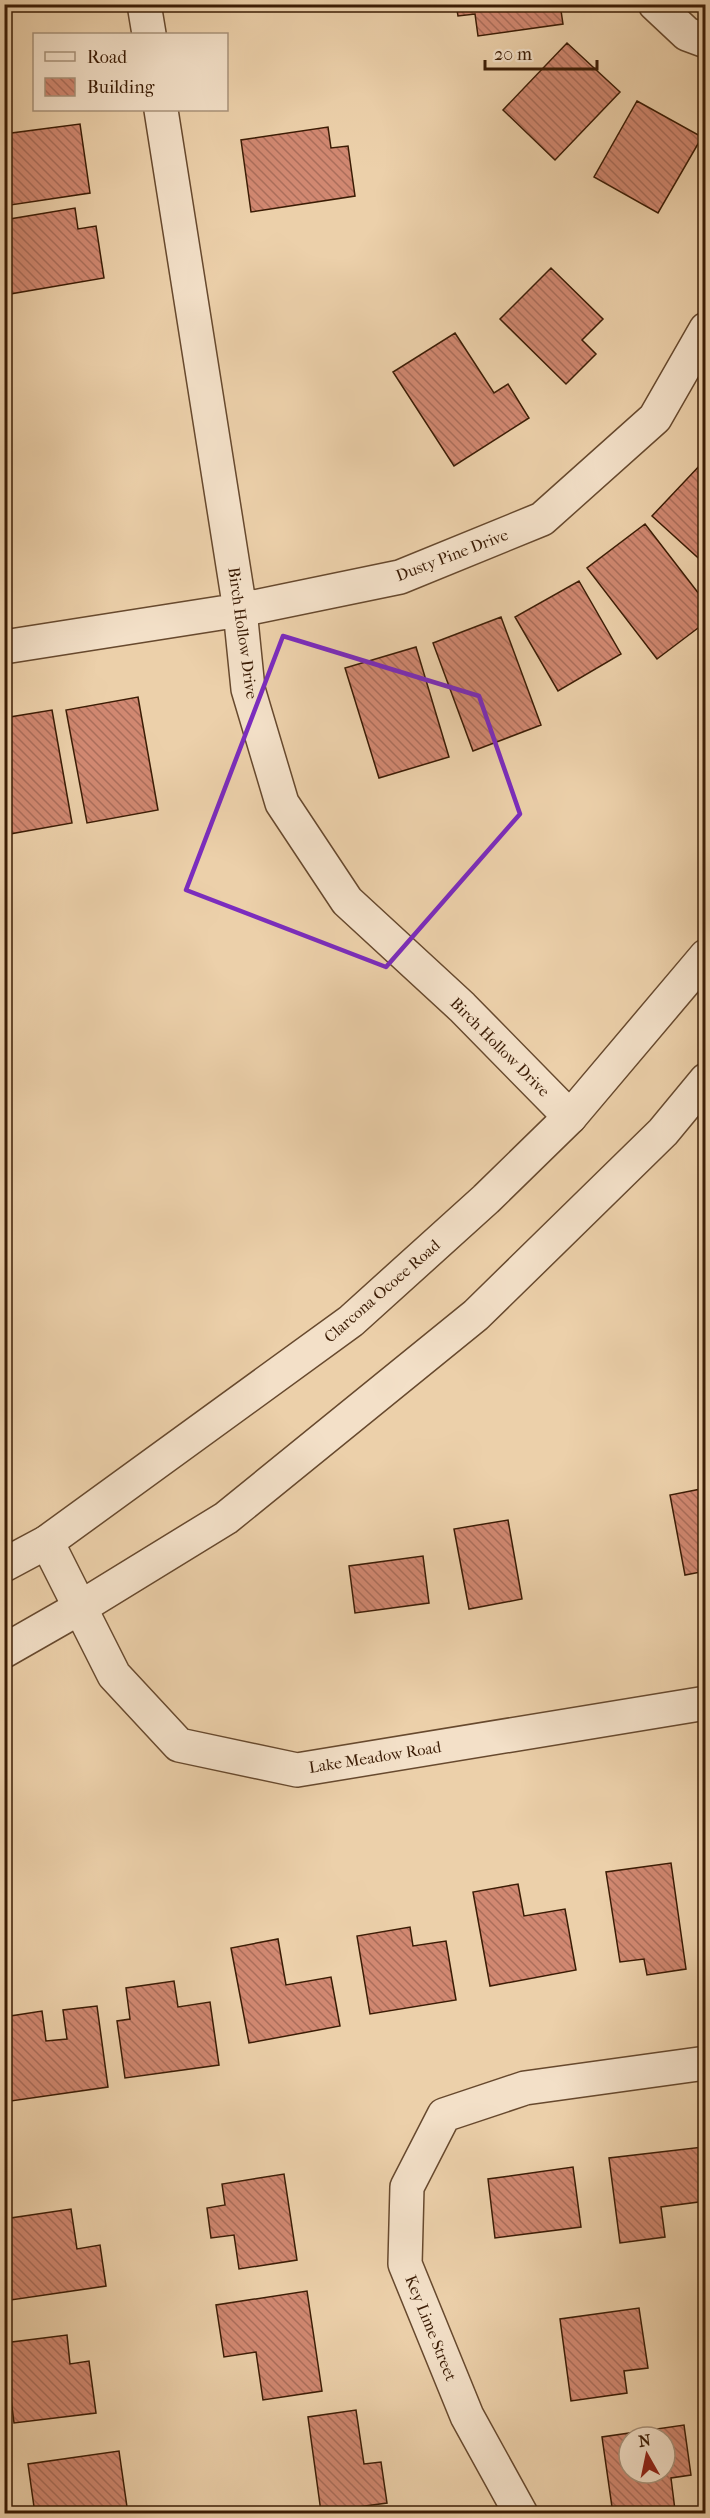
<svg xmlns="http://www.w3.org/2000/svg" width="710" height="2518" font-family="'IM FELL French Canon',serif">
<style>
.building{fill:url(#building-back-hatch);stroke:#3b1c05;stroke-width:1.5;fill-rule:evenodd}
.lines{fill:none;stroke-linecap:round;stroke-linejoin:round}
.minor-casing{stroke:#67492e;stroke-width:36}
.tertiary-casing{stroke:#67492e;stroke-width:36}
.minor{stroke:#f3e0c8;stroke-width:33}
.tertiary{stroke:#f3e0c8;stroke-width:33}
.marked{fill:none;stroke:#7b2cbf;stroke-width:4.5;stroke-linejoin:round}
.labels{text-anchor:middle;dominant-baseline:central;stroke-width:5;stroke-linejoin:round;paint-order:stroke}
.street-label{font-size:16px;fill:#3b1c05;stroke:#f3e0c8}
</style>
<defs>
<pattern id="building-back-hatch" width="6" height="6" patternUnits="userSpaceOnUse" patternTransform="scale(1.5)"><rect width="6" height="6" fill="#d18871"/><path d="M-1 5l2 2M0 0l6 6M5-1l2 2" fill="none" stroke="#ab6e5b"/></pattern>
</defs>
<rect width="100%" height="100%" fill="#ecd0aa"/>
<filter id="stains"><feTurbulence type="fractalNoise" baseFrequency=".00333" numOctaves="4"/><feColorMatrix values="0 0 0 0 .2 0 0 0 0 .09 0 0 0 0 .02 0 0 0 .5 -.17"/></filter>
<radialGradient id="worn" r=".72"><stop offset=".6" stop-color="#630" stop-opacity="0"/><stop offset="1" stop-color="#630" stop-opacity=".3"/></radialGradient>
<path class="building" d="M 456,4 L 560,4 L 563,24 L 478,36 L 475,14 L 458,16 Z
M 567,43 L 620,92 L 555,160 L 503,110 Z
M 637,101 L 702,137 L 658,213 L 594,177 Z
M 80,124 L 90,193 L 4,206 L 4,134 Z
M 328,127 L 331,148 L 348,146 L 355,196 L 251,212 L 241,140 Z
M 75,208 L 78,229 L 96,226 L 104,278 L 4,295 L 4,220 Z
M 551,268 L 603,319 L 582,340 L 596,354 L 566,384 L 500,319 Z
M 455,333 L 494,393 L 508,384 L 529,418 L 454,466 L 393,372 Z
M 702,463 L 706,467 L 706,565 L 652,516 Z
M 645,524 L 706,603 L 706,622 L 657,659 L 587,568 Z
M 579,581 L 621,654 L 558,691 L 515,617 Z
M 501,617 L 541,725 L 473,751 L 433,643 Z
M 416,647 L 449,757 L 379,778 L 345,668 Z
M 138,697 L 158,810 L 87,823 L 66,710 Z
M 52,710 L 72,823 L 4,835 L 4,718 Z
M 706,1488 L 706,1571 L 685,1575 L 670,1495 Z
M 508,1520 L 522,1599 L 469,1609 L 454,1529 Z
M 423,1556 L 429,1603 L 355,1613 L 349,1566 Z
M 671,1863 L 686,1969 L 647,1975 L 644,1959 L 620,1962 L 606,1872 Z
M 518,1884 L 524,1916 L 565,1909 L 576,1970 L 490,1986 L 473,1892 Z
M 410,1927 L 413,1946 L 446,1941 L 456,2000 L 370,2014 L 357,1936 Z
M 278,1939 L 286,1985 L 331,1977 L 340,2026 L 249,2043 L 231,1948 Z
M 174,1981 L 178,2007 L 210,2002 L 219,2065 L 125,2078 L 117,2021 L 130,2019 L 126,1988 Z
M 97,2006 L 108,2087 L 4,2102 L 4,2017 L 42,2011 L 46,2041 L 67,2039 L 63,2010 Z
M 703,2147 L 706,2201 L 661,2207 L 665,2237 L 620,2243 L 609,2158 Z
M 573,2167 L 581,2227 L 495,2238 L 488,2179 Z
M 284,2174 L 297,2260 L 239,2269 L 234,2235 L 211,2238 L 207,2208 L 225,2205 L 222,2184 Z
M 71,2209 L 77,2249 L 100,2245 L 106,2286 L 4,2301 L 4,2263 L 7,2263 L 4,2219 Z
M 307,2291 L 322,2391 L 263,2400 L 256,2352 L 224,2357 L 216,2305 Z
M 639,2308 L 648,2368 L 624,2371 L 627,2393 L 571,2401 L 560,2319 Z
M 67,2335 L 70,2364 L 89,2361 L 96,2413 L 14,2423 L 4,2343 Z
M 356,2410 L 364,2464 L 381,2462 L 387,2503 L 321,2512 L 308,2417 Z
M 684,2425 L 691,2475 L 671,2478 L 675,2510 L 650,2514 L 613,2514 L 602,2437 ZM 629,2437 L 665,2437 L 665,2473 L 629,2473 Z
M 119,2451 L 128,2514 L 35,2514 L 28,2464 Z"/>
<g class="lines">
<g class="minor-casing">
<path id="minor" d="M 144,4 L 149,34
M 655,4 L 687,34 L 706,41
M 161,110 L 240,610 L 248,689 L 282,803 L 347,901 L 462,1007 L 570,1117
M 4,647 L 240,610 L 400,577 L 542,519 L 655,418 L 706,329
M 47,1542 L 114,1675 L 179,1745 L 297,1770 L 706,1703
M 521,2514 L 467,2416 L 405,2264 L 407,2187 L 444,2115 L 525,2088 L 706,2063"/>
</g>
<g class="tertiary-casing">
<path id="tertiary" d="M 4,1565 L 47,1542 L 351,1321 L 486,1199 L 570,1117 L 706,956
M 4,1651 L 81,1607 L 226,1518 L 476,1315 L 663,1132 L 706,1080"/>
</g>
<use href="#minor" class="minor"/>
<use href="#tertiary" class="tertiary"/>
</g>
<path class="marked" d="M 283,636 L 479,696 L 520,814 L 386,967 L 186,890 Z"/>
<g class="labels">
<g class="street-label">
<text transform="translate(452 555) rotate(-21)">Dusty Pine Drive</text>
<text transform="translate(243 633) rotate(82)">Birch Hollow Drive</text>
<text transform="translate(500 1047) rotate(45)">Birch Hollow Drive</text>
<text transform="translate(382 1291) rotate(-41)">Clarcona Ocoee Road</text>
<text transform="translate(375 1757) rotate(-9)">Lake Meadow Road</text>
<text transform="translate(431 2328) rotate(68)">Key Lime Street</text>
</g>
</g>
<rect width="710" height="2518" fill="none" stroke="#ecd0aa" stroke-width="24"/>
<rect x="6" y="6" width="698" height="2506" fill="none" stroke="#3b1c05" stroke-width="3"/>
<rect x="12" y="12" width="686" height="2494" fill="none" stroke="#3b1c05" stroke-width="1.5"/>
<rect x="33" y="33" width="195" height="78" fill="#f3e0c8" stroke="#a9927a" stroke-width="1.5"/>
<rect x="45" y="52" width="30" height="9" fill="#f3e0c8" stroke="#a9927a" stroke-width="1.5"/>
<text x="87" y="63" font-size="18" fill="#3b1c05">Road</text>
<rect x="45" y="78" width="30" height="18" fill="url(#building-back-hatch)" stroke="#a9927a" stroke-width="1.5"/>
<text x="87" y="93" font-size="18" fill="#3b1c05">Building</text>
<g transform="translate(647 2455) rotate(351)"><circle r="28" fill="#f3e0c8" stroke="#a9927a" stroke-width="1.5"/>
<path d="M0-4.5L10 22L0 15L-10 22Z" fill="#8f2418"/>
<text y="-9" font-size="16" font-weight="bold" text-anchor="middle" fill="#3b1c05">N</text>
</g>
<path d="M485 60v9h112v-9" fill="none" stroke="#3b1c05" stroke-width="3"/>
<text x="494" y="60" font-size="18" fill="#3b1c05" stroke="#f3e0c8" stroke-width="4.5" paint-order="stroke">20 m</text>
<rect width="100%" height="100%" filter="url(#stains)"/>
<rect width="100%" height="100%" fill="url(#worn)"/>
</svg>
